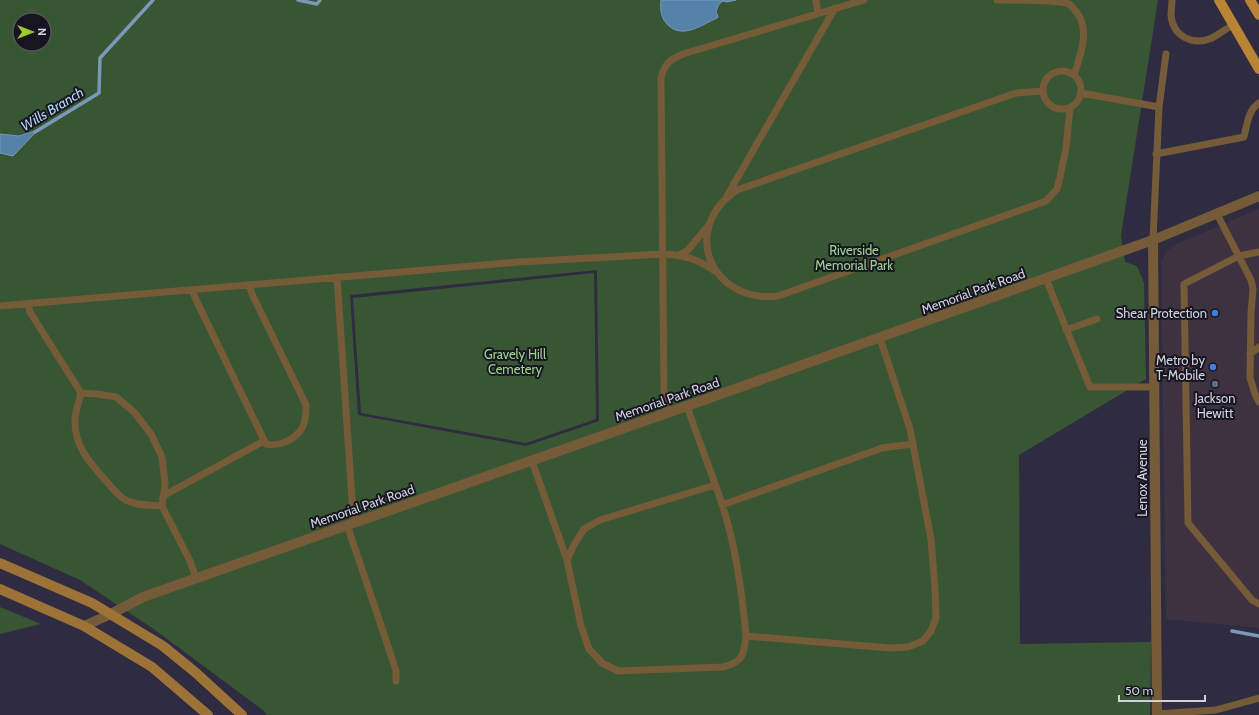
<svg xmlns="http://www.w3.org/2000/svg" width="1259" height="715" font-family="Cabin,sans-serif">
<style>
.commercial{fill:#3e3240}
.green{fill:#385633;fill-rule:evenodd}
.water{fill:#5582a8;stroke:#7a99b8}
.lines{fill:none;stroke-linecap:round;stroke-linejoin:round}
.stream{stroke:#7a99b8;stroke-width:3.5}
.service{stroke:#755b38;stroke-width:7}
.tertiary{stroke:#755b38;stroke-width:10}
.secondary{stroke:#9c7237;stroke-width:10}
.primary{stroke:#b98433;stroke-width:10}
.shop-dot{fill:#3f7fe0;stroke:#171620;stroke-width:1.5}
.service-dot{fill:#5c6f8a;stroke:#171620;stroke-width:1.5}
.labels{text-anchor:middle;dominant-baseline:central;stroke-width:4;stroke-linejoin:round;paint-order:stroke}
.park-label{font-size:13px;fill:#9cd392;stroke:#171620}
.street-label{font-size:13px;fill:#d2d0de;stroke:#171620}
.poi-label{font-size:13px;fill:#d2d0de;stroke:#171620;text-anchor:end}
.water-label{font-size:14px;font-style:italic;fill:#b0d7f9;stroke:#171620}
</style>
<rect width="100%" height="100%" fill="#2f2c41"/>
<path class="commercial" d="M 1259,209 L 1259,628 L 1166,619 L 1161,264 L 1166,252 L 1176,244 Z"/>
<path class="green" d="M 0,0 L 1158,0 L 1121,235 L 1125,262 L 1137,266 L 1144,283 L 1146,379 L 1019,455 L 1020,644 L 1151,642 L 1150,715 L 267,715 L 264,711 L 155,630 L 80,580 L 0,544 L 0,153 L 13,156 L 37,130 L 19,136 L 0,134 ZM 20,20 L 44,20 L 44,44 L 20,44 ZM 597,270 L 599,421 L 526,446 L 358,415 L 350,295 Z
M 594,273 L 596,419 L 526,443 L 361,413 L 353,298 Z
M 0,607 L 41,624 L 0,634 Z"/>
<path class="water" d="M 661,0 L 736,0 L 727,2 L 723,1 L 719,4 L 716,11 L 718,17 L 717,18 C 703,24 684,39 669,26 C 661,19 660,10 661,0 Z
M 38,130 L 13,156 L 0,153 L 0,134 L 19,136 Z"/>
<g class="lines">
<path class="stream" d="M 298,0 L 317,4 L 320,0
M 35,132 L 99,93 L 100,58 L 153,0
M 1232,631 L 1259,636"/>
<path class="service" d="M 816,0 L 818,13
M 997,0 C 1011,0 1059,0 1069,4 C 1070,5 1072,6 1073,8 C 1092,26 1081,54 1074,75
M 1172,0 C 1172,5 1171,11 1171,15 C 1173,37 1193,46 1212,38 C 1219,34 1226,29 1233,25
M1043 90a19 19 0 1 1 38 0a19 19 0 1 1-38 0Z
M 1043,91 L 1016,93 L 737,190 C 679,229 711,304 778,296 L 1046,201 L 1057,189 L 1060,177 L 1066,148 L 1070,108
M 1081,93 L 1159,107
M 1156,154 L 1244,137 C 1247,125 1248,110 1259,103
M 727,196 L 835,8
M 1217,214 L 1251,280 L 1253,289 L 1251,313 L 1250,378 L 1255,394 L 1259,402
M 1153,240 L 1159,107 L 1166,54
M 1259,252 L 1239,256 L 1184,284 L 1188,523 L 1252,600 L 1259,604
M 679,255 L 688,250 L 708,226
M 337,277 L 353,514 L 356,522
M 1046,279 L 1090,387 L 1154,387
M 192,290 L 198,304 L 266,444 C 279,447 295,440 302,428 C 306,421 306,413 306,405 L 252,294 L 249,285
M 28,304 L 30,312 L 81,393 L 97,394 L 116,397 L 134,412 L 151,434 L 162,457 L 165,484 L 162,506 L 190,561 L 196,578
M 0,306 L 519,262 L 663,254 C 685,255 697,259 715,271
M 1066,330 L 1097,319
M 1250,354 L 1259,347
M 81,393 C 79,402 75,412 75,420 C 74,446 90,463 106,481 C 113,488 119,498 128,501 C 138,506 151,505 162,506
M 687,406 C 698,439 711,471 722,504 C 736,546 742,591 746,636 L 890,648 L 908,647 L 923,641 L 931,631 L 936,618 L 935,588 L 931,539 L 910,429 L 880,338
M 669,412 L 665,405 L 664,395 L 661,78 C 665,63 669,60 683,54 L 864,0
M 532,461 L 567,560 L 581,626 L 589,649 L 602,663 L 618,671 L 723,667 C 743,662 744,655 746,636
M 163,496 L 264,441
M 722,505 L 882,448 L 913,444
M 347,525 L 384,634 L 396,671 L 396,681
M 567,560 L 574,545 L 584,529 L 600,520 L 715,485
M 1156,714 L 1216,710 L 1259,698"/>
<path class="tertiary" d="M 1153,240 L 1157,715
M 84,626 L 111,614 L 143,597 L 687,406 L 1153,240 L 1259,196"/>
<path class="secondary" d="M 0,563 L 92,603 L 163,646 L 195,672 L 242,715
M 0,589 L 84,626 L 152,667 L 208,715"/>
<path class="primary" d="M 1219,0 L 1259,69
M 1250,0 L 1259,15"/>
</g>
<g class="shop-dot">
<circle cx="1215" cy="313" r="4"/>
<circle cx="1213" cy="367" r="4"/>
</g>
<circle class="service-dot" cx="1215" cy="384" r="4"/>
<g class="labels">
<g class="park-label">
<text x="854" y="250">Riverside<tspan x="854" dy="15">Memorial Park</tspan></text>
<text x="515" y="354">Gravely Hill<tspan x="515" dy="15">Cemetery</tspan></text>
</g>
<g class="street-label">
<text transform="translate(973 291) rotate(-20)">Memorial Park Road</text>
<text transform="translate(667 399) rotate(-19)">Memorial Park Road</text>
<text transform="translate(1142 478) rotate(-90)">Lenox Avenue</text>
<text transform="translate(362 506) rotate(-19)">Memorial Park Road</text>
</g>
<g class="poi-label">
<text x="1207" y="313">Shear Protection</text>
<text x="1205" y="360">Metro by<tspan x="1205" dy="15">T-Mobile</tspan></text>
<text x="1215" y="398" text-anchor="middle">Jackson<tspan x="1215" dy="15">Hewitt</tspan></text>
</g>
<g class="water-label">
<text transform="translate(52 109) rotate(-31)">Wills Branch</text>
</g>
</g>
<g transform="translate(32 32) rotate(90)"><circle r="19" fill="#171620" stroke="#62606c"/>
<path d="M0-3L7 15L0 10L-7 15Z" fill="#a0c92b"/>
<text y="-6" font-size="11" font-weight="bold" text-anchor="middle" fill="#d2d0de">N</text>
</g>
<path d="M1119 695v6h86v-6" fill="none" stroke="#d2d0de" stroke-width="2"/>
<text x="1125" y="695" font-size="12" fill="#d2d0de" stroke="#171620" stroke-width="3" paint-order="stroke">50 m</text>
</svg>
